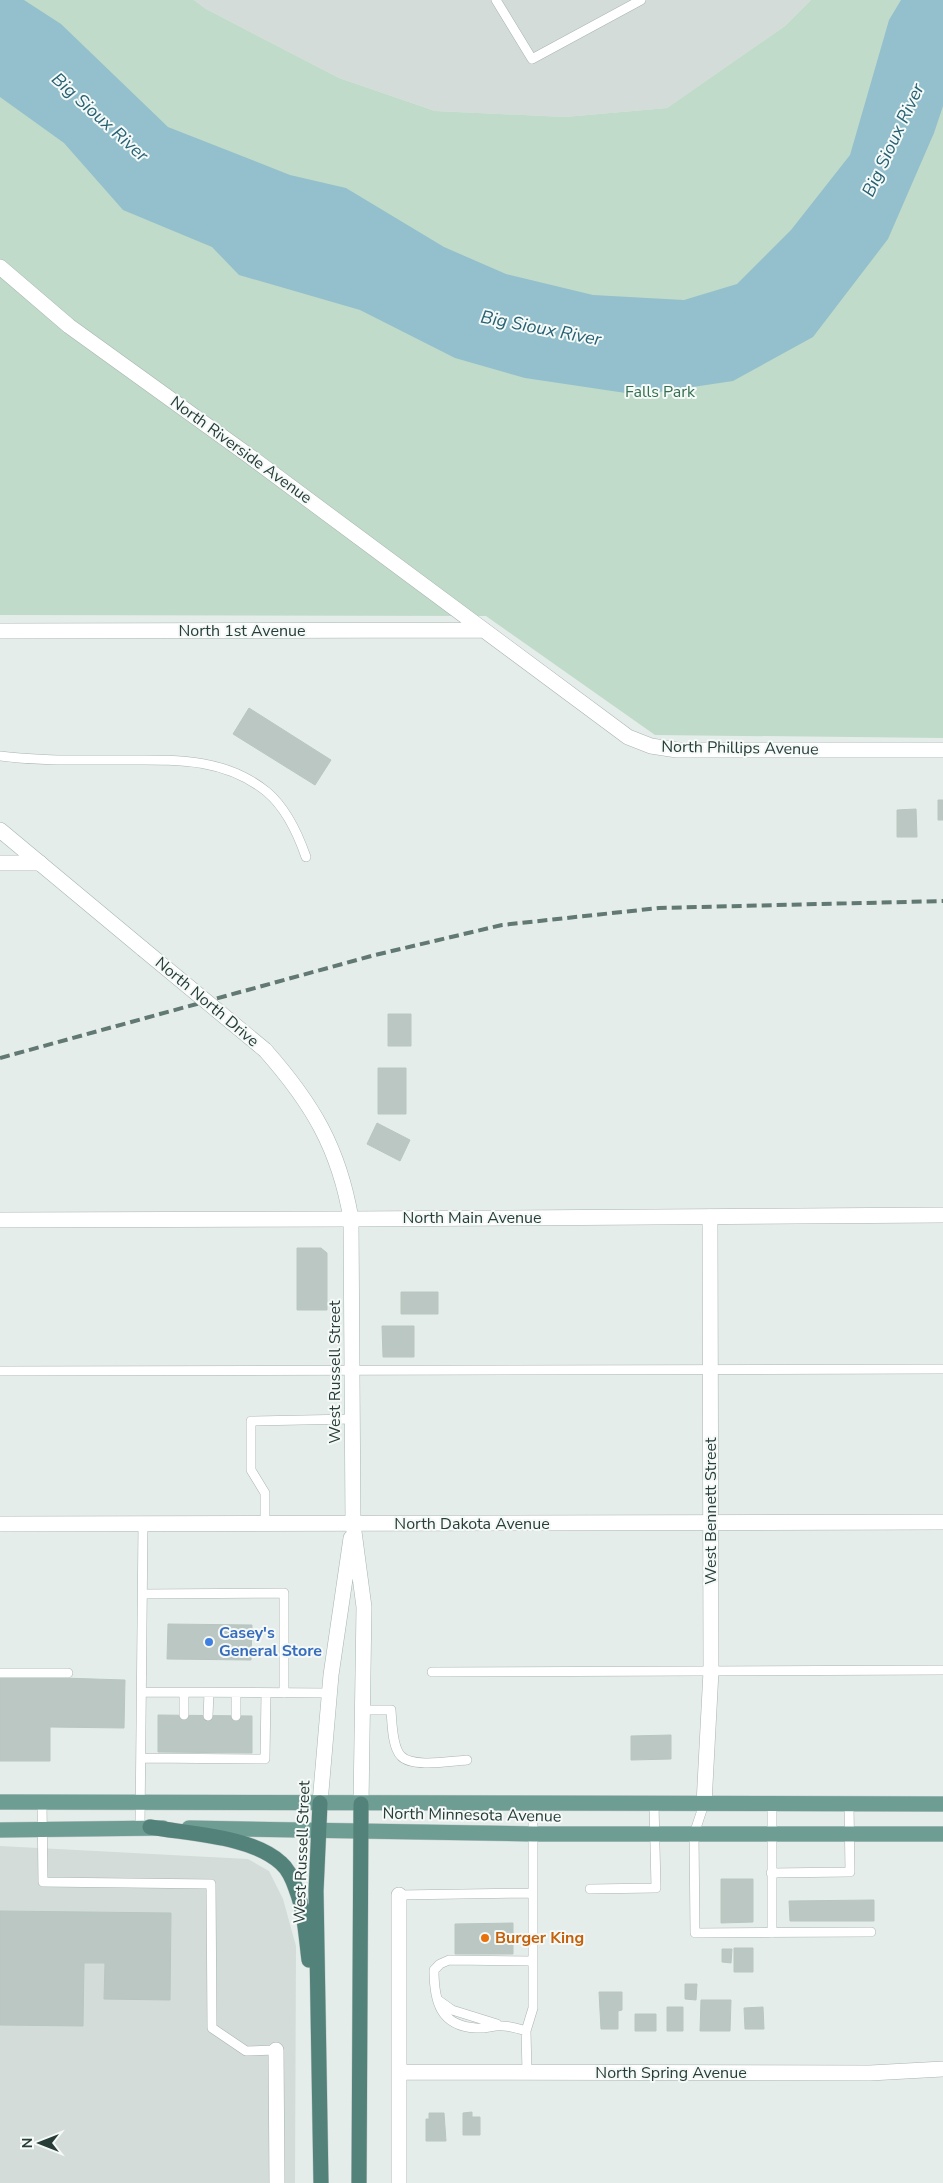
<svg xmlns="http://www.w3.org/2000/svg" width="943" height="2183" font-family="'Nunito Sans',sans-serif">
<style>
.built{fill:#d3dcd9}
.green{fill:#c0dbc9}
.water{fill:#93c0cc}
.building{fill:#bbc7c3;stroke:#b8c6c1}
.lines{fill:none;stroke-linecap:round;stroke-linejoin:round}
.service-casing{stroke:#a8b5b1;stroke-width:10}
.minor-casing{stroke:#a8b5b1;stroke-width:16}
.tertiary-casing{stroke:#a8b5b1;stroke-width:16}
.secondary-casing{stroke:#a4b7b2;stroke-width:16}
.primary-casing{stroke:#c2c9c7;stroke-width:16}
.trunk-casing{stroke:#c2c9c7;stroke-width:16}
.service{stroke:#fff;stroke-width:9}
.minor{stroke:#fff;stroke-width:15}
.tertiary{stroke:#fff;stroke-width:15}
.secondary{stroke:#fff;stroke-width:15}
.primary{stroke:#6e9d94;stroke-width:15}
.trunk{stroke:#52827a;stroke-width:15}
.rail{stroke:#617873;stroke-width:4;stroke-dasharray:10 5;stroke-linecap:butt}
.secondary-bridge-casing{stroke:#a4b7b2;stroke-width:16;stroke-linecap:butt}
.secondary-bridge{stroke:#fff;stroke-width:15}
.shop-dot{fill:#3f7fe0;stroke:#f5f9f8;stroke-width:2}
.food-dot{fill:#e8710a;stroke:#f5f9f8;stroke-width:2}
.labels{text-anchor:middle;dominant-baseline:central;stroke-width:4;stroke-linejoin:round;paint-order:stroke}
.park-label{font-size:16px;fill:#34704f;stroke:#f5f9f8}
.street-label{font-size:16px;fill:#263d38;stroke:#f5f9f8}
.shop-label{font-size:16px;font-weight:bold;fill:#366cbe;stroke:#f5f9f8;text-anchor:start}
.food-label{font-size:16px;font-weight:bold;fill:#c56008;stroke:#f5f9f8;text-anchor:start}
.water-label{font-size:18px;font-style:italic;fill:#266273;stroke:#f5f9f8}
</style>
<rect width="100%" height="100%" fill="#e5edea"/>
<path class="built" d="M 194,0 L 811,0 L 785,26 L 667,108 L 565,117 L 435,111 L 339,78 L 206,9 Z
M 0,1846 L 248,1859 L 269,1871 L 283,1899 L 296,1946 L 295,2183 L 0,2183 Z"/>
<path class="green" d="M 0,0 L 194,0 L 206,9 L 339,78 L 435,111 L 565,117 L 667,108 L 785,26 L 811,0 L 943,0 L 943,738 L 655,735 L 486,616 L 0,615 Z"/>
<path class="water" d="M 0,0 L 24,0 L 61,24 L 168,127 L 290,175 L 346,188 L 444,247 L 506,274 L 593,295 L 684,300 L 737,284 L 791,230 L 850,155 L 889,20 L 901,0 L 943,0 L 943,106 L 934,133 L 888,239 L 813,337 L 733,381 L 639,395 L 525,378 L 455,358 L 360,310 L 239,275 L 212,247 L 123,210 L 64,143 L 0,97 Z"/>
<path class="building" d="M 249,708 L 331,760 L 315,785 L 233,734 Z
M 938,800 L 943,800 L 943,820 L 938,820 Z
M 916,809 L 917,837 L 897,837 L 897,810 Z
M 388,1014 L 411,1014 L 411,1046 L 388,1046 Z
M 378,1068 L 406,1068 L 406,1114 L 378,1114 Z
M 377,1123 L 410,1140 L 400,1161 L 367,1144 Z
M 297,1248 L 321,1248 L 327,1253 L 327,1310 L 297,1310 Z
M 401,1292 L 438,1292 L 438,1314 L 401,1314 Z
M 382,1326 L 414,1326 L 414,1357 L 383,1357 Z
M 168,1624 L 252,1625 L 251,1660 L 167,1659 Z
M 0,1676 L 125,1680 L 124,1728 L 50,1727 L 50,1761 L 0,1761 Z
M 158,1715 L 252,1716 L 252,1753 L 158,1752 Z
M 671,1735 L 671,1759 L 631,1760 L 631,1736 Z
M 721,1879 L 753,1879 L 753,1922 L 721,1923 Z
M 874,1900 L 874,1921 L 790,1921 L 789,1901 Z
M 0,1911 L 171,1913 L 170,2000 L 104,1999 L 105,1963 L 84,1963 L 83,2026 L 0,2025 Z
M 513,1923 L 513,1954 L 455,1954 L 455,1924 Z
M 734,1948 L 753,1948 L 753,1972 L 734,1972 Z
M 722,1949 L 732,1949 L 731,1963 L 722,1962 Z
M 685,1984 L 697,1984 L 696,2000 L 685,1999 Z
M 599,1992 L 622,1992 L 622,2010 L 618,2011 L 618,2029 L 601,2029 Z
M 701,2000 L 731,2000 L 730,2031 L 700,2031 Z
M 667,2007 L 683,2007 L 683,2031 L 667,2031 Z
M 763,2007 L 764,2029 L 745,2029 L 744,2008 Z
M 635,2014 L 656,2014 L 656,2031 L 635,2031 Z
M 472,2112 L 472,2117 L 480,2117 L 480,2135 L 463,2135 L 463,2113 Z
M 429,2113 L 444,2113 L 446,2141 L 426,2141 L 426,2119 L 429,2119 Z"/>
<g class="lines">
<g class="service-casing">
<path id="service" d="M 496,0 L 532,59 L 641,0
M 0,756 C 39,761 79,760 118,760 C 171,760 223,756 267,792 C 286,808 298,834 306,857
M 0,1371 L 943,1369
M 265,1524 L 265,1493 L 251,1470 L 251,1421 L 352,1419
M 143,1594 L 284,1593 L 284,1693
M 432,1672 L 943,1670
M 0,1673 L 68,1673
M 142,1692 L 329,1693
M 184,1693 L 184,1715
M 236,1693 L 236,1716
M 362,1710 L 391,1710 C 392,1722 392,1747 401,1756 C 412,1768 451,1761 467,1760
M 208,1716 L 209,1693
M 142,1758 L 265,1759 L 266,1693
M 42,1802 L 43,1882 L 211,1884 L 212,2028 L 246,2051 L 276,2050
M 533,1804 L 533,1893
M 704,1804 L 694,1834 L 695,1933 L 871,1932
M 140,1827 L 143,1524
M 771,1873 L 850,1872 L 849,1804
M 590,1889 L 656,1888 L 654,1804
M 399,1895 L 533,1893 L 533,2008 L 526,2031 L 527,2072
M 772,1933 L 772,1804
M 438,2000 L 452,2010 L 497,2024
M 526,2031 C 519,2029 511,2026 503,2026 C 494,2025 485,2029 476,2028 C 440,2026 434,2001 434,1970 L 440,1964 L 449,1960 L 533,1961"/>
</g>
<g class="minor-casing">
<path id="minor" d="M 0,267 L 69,326 L 248,455 L 628,737 L 651,746 L 677,750 L 943,750
M 0,631 L 484,630
M 0,863 L 40,863
M 0,1220 L 351,1219
M 0,1524 L 943,1522
M 704,1804 L 711,1671 L 710,1217
M 399,1895 L 399,2183
M 276,2050 L 277,2183
M 399,2072 L 870,2073 L 943,2069"/>
</g>
<g class="tertiary-casing">
<path id="tertiary" d="M 351,1219 L 943,1215"/>
</g>
<g class="secondary-casing">
<path id="secondary" d="M 0,830 L 143,949
M 265,1050 C 312,1103 339,1148 351,1219 L 353,1524 L 364,1607 L 361,1804
M 320,1803 L 331,1675 L 351,1538"/>
</g>
<g class="primary-casing">
<path id="primary" d="M 0,1802 L 943,1804
M 189,1828 L 533,1834 L 943,1834
M 0,1830 L 163,1828"/>
</g>
<g class="trunk-casing">
<path id="trunk" d="M 320,1803 L 316,1891 L 321,2183
M 150,1827 C 189,1834 252,1836 281,1863 C 288,1869 293,1880 296,1889 C 305,1912 306,1937 309,1960
M 359,2183 L 361,1804"/>
</g>
<use href="#service" class="service"/>
<use href="#minor" class="minor"/>
<use href="#tertiary" class="tertiary"/>
<use href="#secondary" class="secondary"/>
<use href="#primary" class="primary"/>
<use href="#trunk" class="trunk"/>
<path class="rail" d="M 0,1058 L 375,955 L 502,925 L 659,908 L 943,901"/>
<g class="secondary-bridge-casing">
<path id="secondary-bridge" d="M 143,949 L 265,1050"/>
</g>
<use href="#secondary-bridge" class="secondary-bridge"/>
</g>
<circle class="shop-dot" cx="209" cy="1642" r="5"/>
<circle class="food-dot" cx="485" cy="1938" r="5"/>
<g class="labels">
<g class="park-label">
<text x="660" y="392">Falls Park</text>
</g>
<g class="street-label">
<text transform="translate(241 450) rotate(36)">North Riverside Avenue</text>
<text x="242" y="631">North 1st Avenue</text>
<text transform="translate(740 748) rotate(1)">North Phillips Avenue</text>
<text transform="translate(207 1002) rotate(40)">North North Drive</text>
<text x="472" y="1218">North Main Avenue</text>
<text transform="translate(335 1372) rotate(-90)">West Russell Street</text>
<text transform="translate(711 1511) rotate(-90)">West Bennett Street</text>
<text x="472" y="1524">North Dakota Avenue</text>
<text transform="translate(472 1815) rotate(1)">North Minnesota Avenue</text>
<text transform="translate(302 1852) rotate(-88)">West Russell Street</text>
<text x="671" y="2073">North Spring Avenue</text>
</g>
<g class="shop-label">
<text x="219" y="1633">Casey's<tspan x="219" dy="18">General Store</tspan></text>
</g>
<g class="food-label">
<text x="495" y="1938">Burger King</text>
</g>
<g class="water-label">
<text transform="translate(100 117) rotate(42)">Big Sioux River</text>
<text transform="translate(893 140) rotate(-65)">Big Sioux River</text>
<text transform="translate(541 328) rotate(11)">Big Sioux River</text>
</g>
</g>
<g transform="translate(40 2143) rotate(270)" stroke="#f5f9f8" stroke-width="4" paint-order="stroke">
<path d="M0-4L9 19L0 12L-9 19Z" fill="#263d38"/>
<text y="-8" font-size="14" font-weight="bold" text-anchor="middle" fill="#263d38">N</text>
</g>
</svg>
